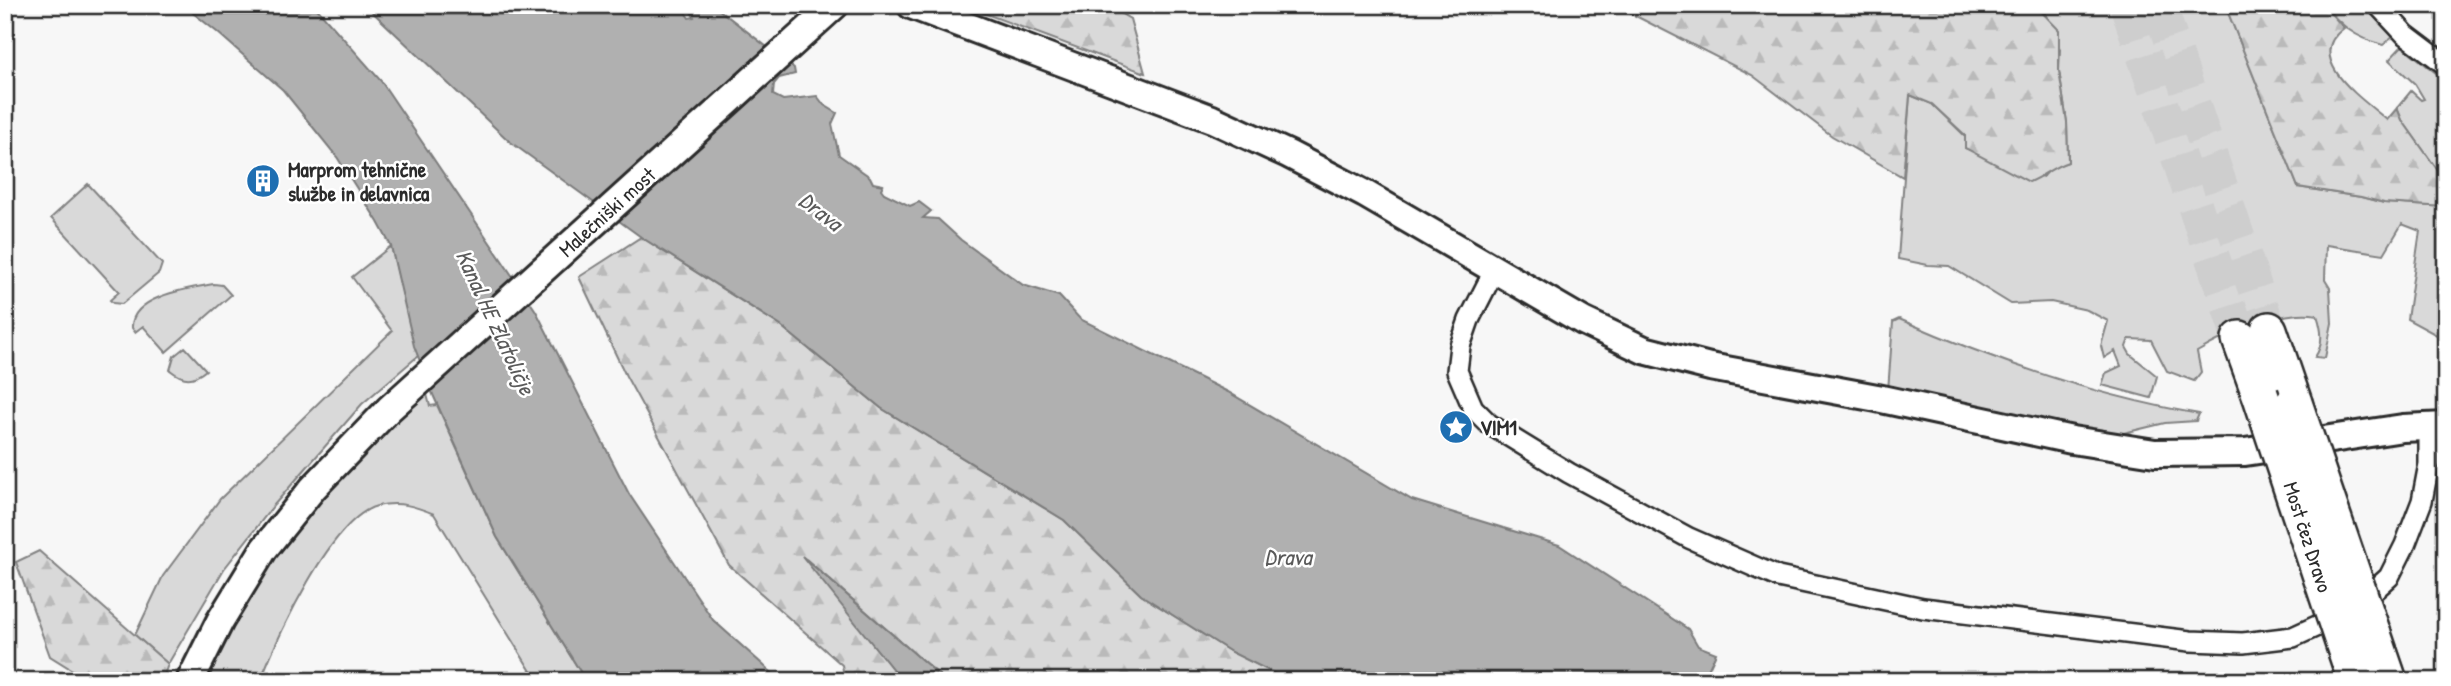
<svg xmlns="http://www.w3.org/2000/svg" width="2451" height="686" font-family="'Patrick Hand',sans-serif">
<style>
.green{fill:#d9d9d9;stroke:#828282;stroke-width:2}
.forest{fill:url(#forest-firs);stroke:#828282;stroke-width:2}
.water{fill:#b0b0b0;stroke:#7b7b7b;stroke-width:2}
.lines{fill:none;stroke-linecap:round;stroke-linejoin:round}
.highway-tunnel{stroke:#cecece;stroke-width:35;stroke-dasharray:35 18;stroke-linecap:butt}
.street-casing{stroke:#2b2b2b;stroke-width:24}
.secondary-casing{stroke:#2b2b2b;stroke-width:32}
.highway-casing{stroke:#2b2b2b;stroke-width:40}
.street{stroke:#fff;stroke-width:19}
.secondary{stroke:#fff;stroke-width:26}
.highway{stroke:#fff;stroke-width:35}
.highway-bridge-casing{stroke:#2b2b2b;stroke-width:40;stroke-linecap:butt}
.highway-bridge{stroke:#fff;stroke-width:35}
.labels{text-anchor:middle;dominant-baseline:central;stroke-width:5;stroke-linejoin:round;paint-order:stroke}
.poi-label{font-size:21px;font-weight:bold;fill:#2b2b2b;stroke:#fff;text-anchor:start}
.street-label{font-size:21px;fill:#2b2b2b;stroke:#fff}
.water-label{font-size:23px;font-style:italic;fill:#5a5a5a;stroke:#fff}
</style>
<defs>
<pattern id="forest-firs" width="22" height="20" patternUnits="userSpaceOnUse" patternTransform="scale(1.75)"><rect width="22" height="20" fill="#d9d9d9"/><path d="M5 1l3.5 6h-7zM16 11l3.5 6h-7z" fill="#bababa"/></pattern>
</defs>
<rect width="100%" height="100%" fill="#f7f7f7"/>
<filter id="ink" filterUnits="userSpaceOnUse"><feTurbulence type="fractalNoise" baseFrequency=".0143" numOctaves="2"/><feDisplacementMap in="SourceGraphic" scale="14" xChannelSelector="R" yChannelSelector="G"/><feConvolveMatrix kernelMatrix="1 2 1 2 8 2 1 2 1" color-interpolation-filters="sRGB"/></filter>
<g filter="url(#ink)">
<path class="green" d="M 2035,5 L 2225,5 L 2298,187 L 2361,197 L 2384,203 L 2446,207 L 2446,340 L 2407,319 L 2420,231 L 2402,224 L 2384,254 L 2326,245 L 2325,280 L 2330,288 L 2332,323 L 2325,358 L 2315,357 C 2324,344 2322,330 2317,315 C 2283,308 2226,335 2197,352 L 2201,372 L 2194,381 L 2167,371 L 2151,340 L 2129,339 L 2126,347 L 2130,354 L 2157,376 L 2151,398 L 2102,385 L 2106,373 L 2121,366 L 2115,351 L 2104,358 L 2101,346 L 2108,321 L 2087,310 L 2051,302 L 2011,304 L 1949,266 L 1928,265 L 1898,259 L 1910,95 L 1932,104 L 1965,136 L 1965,148 L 2043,177 L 2052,167 L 2068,162 L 2067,122 L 2059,71 L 2060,49 L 2045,13 Z
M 2323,5 L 2364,5 L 2393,37 L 2383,45 C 2354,37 2343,27 2323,5 Z
M 2402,46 L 2446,81 L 2446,182 L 2402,120 L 2397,108 L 2411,91 L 2421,100 L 2424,99 L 2415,84 L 2389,60 Z
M 88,184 L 162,264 L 159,273 L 122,304 L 113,303 L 110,300 L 119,292 L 51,218 Z
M 391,246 L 418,356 L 362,404 L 274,505 L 224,569 L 168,664 L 135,635 L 163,576 L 220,499 L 392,331 L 352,277 Z
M 214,284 L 222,285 L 231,295 L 166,352 L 143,326 L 135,332 L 132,328 C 130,296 191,288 214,284 Z
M 1899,319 C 1995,361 2096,396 2199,414 L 2196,421 L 2165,423 L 2124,433 L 2120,437 L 1888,391 L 1893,322 Z
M 185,347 L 206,370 C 193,381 184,381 170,370 L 174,356 Z
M 425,387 L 430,406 L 437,405 L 497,537 L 586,681 L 537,681 L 434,514 C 415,506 399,501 377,506 C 331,518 277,639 260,681 L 201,681 L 226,629 L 314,498 Z"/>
<path class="forest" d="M 962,5 L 1106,5 L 1130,19 L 1145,73 Z
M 1614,5 L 2010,5 L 2013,8 L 2035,5 L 2059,30 L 2059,71 L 2067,122 L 2068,162 C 2052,167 2044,176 2029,182 L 1965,148 L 1965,135 L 1932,104 L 1910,95 L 1903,177 L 1832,136 L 1752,75 Z
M 2225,5 L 2323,5 L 2344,28 C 2301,59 2364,100 2387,120 L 2397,108 L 2402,120 L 2446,182 L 2446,207 L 2384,203 L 2361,197 L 2298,187 Z
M 641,237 L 781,326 L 881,408 L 1064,520 L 1141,595 L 1231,652 L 1290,681 L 946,681 L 806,559 L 902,681 L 845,681 L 842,665 L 729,565 L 626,376 L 579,277 Z
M 39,551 L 168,664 L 162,681 L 90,681 L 50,656 L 16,562 Z"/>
<path class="water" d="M 183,5 L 314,5 L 381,81 L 536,311 L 629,494 L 713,620 L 781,681 L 586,681 L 497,537 L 434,397 L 414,346 L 391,246 L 378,222 L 337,157 L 283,90 L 217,32 Z
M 365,5 L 680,5 L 689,18 L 694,17 L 688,5 L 713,5 L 794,68 L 795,74 L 779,78 L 774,84 L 773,95 L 783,100 L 817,96 L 824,105 L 837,113 L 832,124 L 839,155 L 870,177 L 873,183 L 883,185 L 881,189 L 884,193 L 910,206 L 919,202 L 931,211 L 923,218 L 938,219 L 961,240 L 1023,285 L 1059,296 L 1080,319 L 1228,392 L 1412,500 L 1559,545 L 1688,629 L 1698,646 L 1716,653 L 1709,668 L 1715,681 L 1290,681 L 1231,652 L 1141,595 L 1064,520 L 881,408 L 781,326 L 641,237 L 509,141 Z
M 802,556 L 946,681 L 902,681 Z"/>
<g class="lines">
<path class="highway-tunnel" d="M 2127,5 L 2240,339
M 2159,5 L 2269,330"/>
<g class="street-casing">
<path id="street" d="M 2378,5 L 2405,34 L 2446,65
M 1494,271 L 1469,320 L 1460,346 L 1457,371 L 1473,408 L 1489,424 L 1569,473 L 1689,538 L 1778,577 L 1923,608 L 2190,641 L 2243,643 L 2293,637 L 2352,610 L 2389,577 L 2405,545 L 2422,501 L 2429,464 L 2429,426"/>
</g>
<g class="secondary-casing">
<path id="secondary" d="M 911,5 L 1212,119 L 1288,154 L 1365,194 L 1583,321 L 1644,350 L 1710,367 L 1877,398 L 2072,440 L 2155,453 L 2245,452 L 2403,428 L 2446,426
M 190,681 L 220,621 L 264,549 L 313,488 L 389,409 L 835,5"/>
</g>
<g class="highway-casing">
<path id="highway" d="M 2269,330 L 2294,403
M 2240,339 L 2260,394"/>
</g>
<use href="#street" class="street"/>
<use href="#secondary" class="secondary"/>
<use href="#highway" class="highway"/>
<g class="highway-bridge-casing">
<path id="highway-bridge" d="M 2260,394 L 2356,681
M 2294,403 L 2389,681"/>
</g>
<use href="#highway-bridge" class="highway-bridge"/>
</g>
</g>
<defs>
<g id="building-disc" transform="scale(1.75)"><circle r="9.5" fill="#1f6fb2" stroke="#fff"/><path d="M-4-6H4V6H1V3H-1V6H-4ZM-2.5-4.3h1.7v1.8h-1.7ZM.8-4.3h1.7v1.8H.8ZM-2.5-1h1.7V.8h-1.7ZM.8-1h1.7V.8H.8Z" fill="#fff"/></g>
<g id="sight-disc" transform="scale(1.75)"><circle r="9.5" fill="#1f6fb2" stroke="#fff"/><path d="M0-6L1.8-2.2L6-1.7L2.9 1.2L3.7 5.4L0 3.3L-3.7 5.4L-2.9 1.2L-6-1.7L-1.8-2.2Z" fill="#fff"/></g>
</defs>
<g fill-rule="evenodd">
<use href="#building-disc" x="263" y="181"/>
<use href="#sight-disc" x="1456" y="427"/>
</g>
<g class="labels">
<g class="poi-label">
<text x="288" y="169">Marprom tehnične<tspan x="288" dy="24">službe in delavnica</tspan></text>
<text x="1480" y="427">VIM1</text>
</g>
<g class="street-label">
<text transform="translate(607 212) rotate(-42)">Malečniški most</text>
<text transform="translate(2308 537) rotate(72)">Most čez Dravo</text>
</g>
<g class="water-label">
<text transform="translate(821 211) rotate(38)">Drava</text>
<text transform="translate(496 322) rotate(65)">Kanal HE Zlatoličje</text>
<text x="1288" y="556">Drava</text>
</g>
</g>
<rect width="2451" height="686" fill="none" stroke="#fff" stroke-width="28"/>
<rect x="14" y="14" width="2423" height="658" fill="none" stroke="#2b2b2b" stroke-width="2.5" filter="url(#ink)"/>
</svg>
